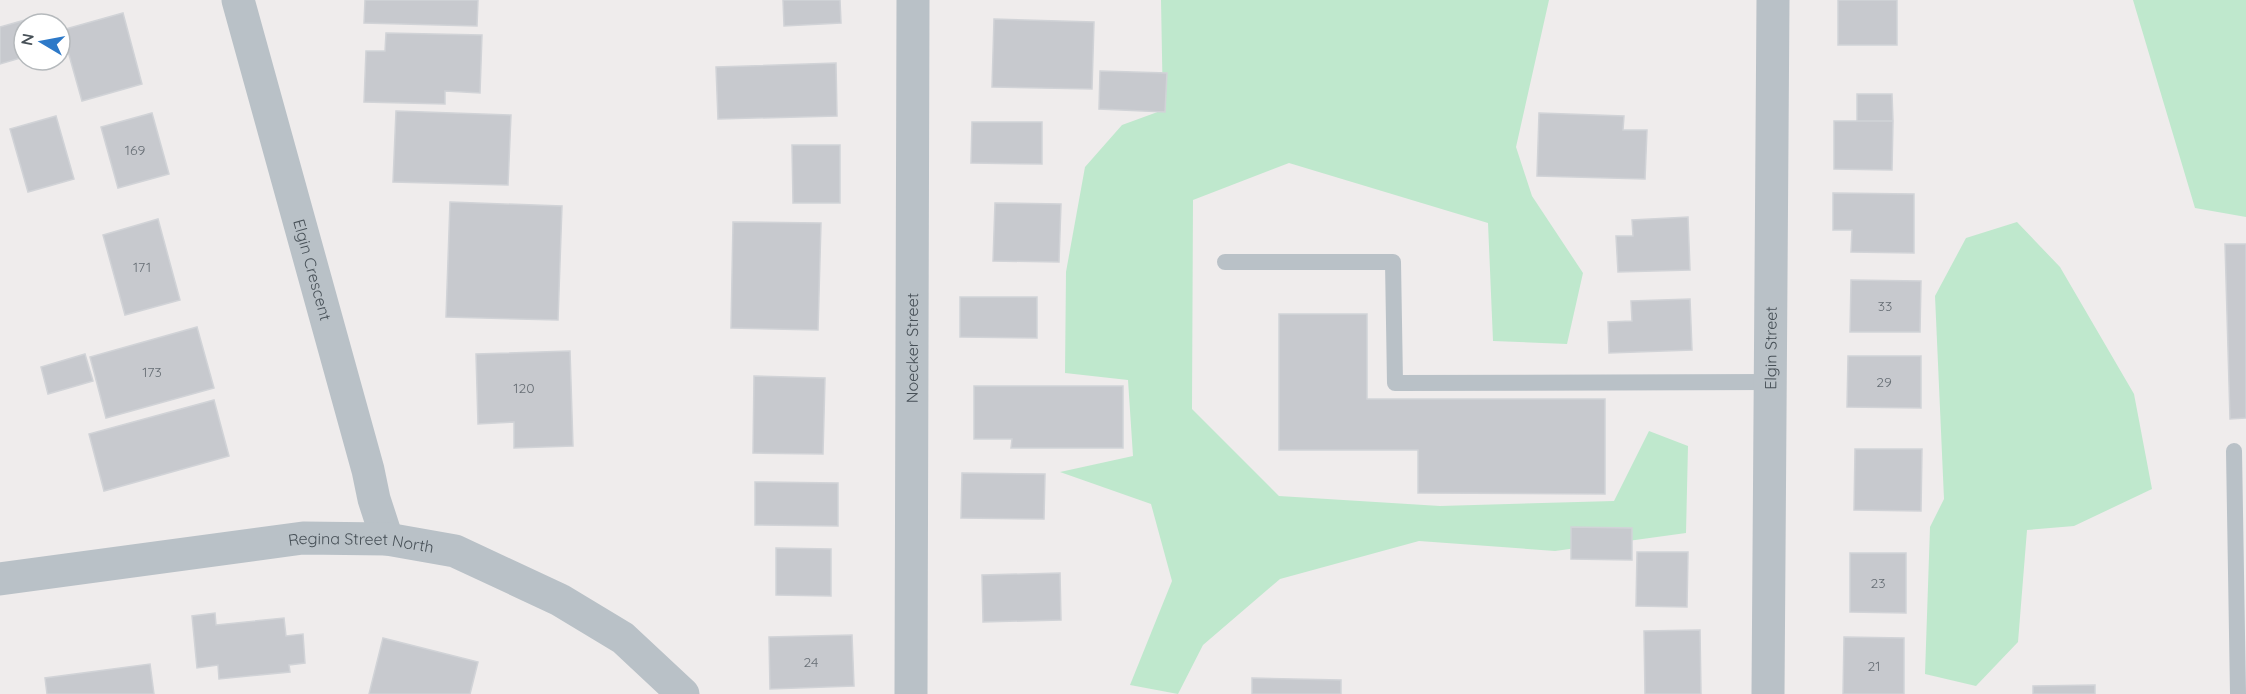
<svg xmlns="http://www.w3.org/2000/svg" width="2246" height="694" font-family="Quicksand,sans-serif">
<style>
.green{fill:#bfe8cd}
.building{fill:#c7c9ce;stroke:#d1d3d7;stroke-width:1.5}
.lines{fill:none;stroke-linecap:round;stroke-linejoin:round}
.service{stroke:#b9c1c7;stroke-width:16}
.minor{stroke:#b9c1c7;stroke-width:33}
.tertiary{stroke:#b9c1c7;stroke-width:33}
.labels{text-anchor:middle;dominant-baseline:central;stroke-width:4.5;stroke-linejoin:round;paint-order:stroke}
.number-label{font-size:14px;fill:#676e75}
.street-label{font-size:16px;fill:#475057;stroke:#fff}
</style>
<rect width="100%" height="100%" fill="#efecec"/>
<path class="green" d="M 1161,0 L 1549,0 L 1516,147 L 1532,196 L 1583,273 L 1567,344 L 1493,341 L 1488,223 L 1289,163 L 1193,200 L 1192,409 L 1279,496 L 1440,506 L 1614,501 L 1649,431 L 1688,446 L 1686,533 L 1555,551 L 1419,541 L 1280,579 L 1203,645 L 1178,694 L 1130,685 L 1172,581 L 1151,504 L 1060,472 L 1133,456 L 1128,380 L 1065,373 L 1066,272 L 1085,167 L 1122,125 L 1163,110 Z
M 2133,0 L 2246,0 L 2246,217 L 2195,208 Z
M 2017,222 L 2060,267 L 2134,394 L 2152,489 L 2074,526 L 2027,530 L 2018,642 L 1976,686 L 1925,674 L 1930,527 L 1944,499 L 1935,296 L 1966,238 Z"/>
<path class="building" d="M 365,0 L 478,0 L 477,26 L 364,23 Z
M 783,0 L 840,0 L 841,23 L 784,26 Z
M 1838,0 L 1897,0 L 1897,45 L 1838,45 Z
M 123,13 L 142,84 L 82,101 L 62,30 Z
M 32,18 L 34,24 L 24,24 L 24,57 L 0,64 L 0,27 Z
M 994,19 L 1094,22 L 1092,89 L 992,87 Z
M 386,33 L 482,35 L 480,93 L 445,91 L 445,104 L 364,102 L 366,51 L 385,51 Z
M 836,63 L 837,116 L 718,119 L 716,67 Z
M 1100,71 L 1167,73 L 1165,112 L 1099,109 Z
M 1857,94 L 1892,94 L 1893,121 L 1857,121 Z
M 396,111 L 511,115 L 508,185 L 393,182 Z
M 152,113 L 169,174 L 118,188 L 101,127 Z
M 1539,113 L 1624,116 L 1623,130 L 1647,130 L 1645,179 L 1537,176 Z
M 56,116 L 74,179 L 28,192 L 10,129 Z
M 1834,121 L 1893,121 L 1892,170 L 1834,169 Z
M 972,122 L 1042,122 L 1042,164 L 971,163 Z
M 792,145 L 840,145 L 840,203 L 793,203 Z
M 1833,193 L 1914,194 L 1914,253 L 1851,252 L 1852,230 L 1833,230 Z
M 450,202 L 562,206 L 558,320 L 446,317 Z
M 995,203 L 1061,204 L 1059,262 L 993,261 Z
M 1688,217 L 1690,270 L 1618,272 L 1616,236 L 1633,236 L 1632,220 Z
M 158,219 L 180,300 L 125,315 L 103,235 Z
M 733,222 L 821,223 L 818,330 L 731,328 Z
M 2225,244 L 2246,244 L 2246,418 L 2230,419 Z
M 1851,280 L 1921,281 L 1920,332 L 1850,332 Z
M 960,297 L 1037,297 L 1037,338 L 960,337 Z
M 1690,299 L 1692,350 L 1609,353 L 1608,322 L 1632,321 L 1631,301 Z
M 1279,314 L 1367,314 L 1367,399 L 1605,399 L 1605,494 L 1418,493 L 1418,450 L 1279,450 Z
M 197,327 L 214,388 L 106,418 L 90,357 Z
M 570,351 L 573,446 L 514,448 L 514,422 L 478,424 L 476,354 Z
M 85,354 L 93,381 L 48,394 L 41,367 Z
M 1848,356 L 1921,356 L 1921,408 L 1847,407 Z
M 754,376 L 825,378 L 823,454 L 753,453 Z
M 974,386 L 1123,386 L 1123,448 L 1011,448 L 1012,439 L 974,439 Z
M 214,400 L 229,456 L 104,491 L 89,434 Z
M 1855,449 L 1922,449 L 1921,511 L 1854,510 Z
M 962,473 L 1045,474 L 1044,519 L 961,518 Z
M 755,482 L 838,483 L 838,526 L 755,525 Z
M 1571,527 L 1632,528 L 1632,560 L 1571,559 Z
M 776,548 L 831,549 L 831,596 L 776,595 Z
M 1637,552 L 1688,552 L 1687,607 L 1636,606 Z
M 1850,553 L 1906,553 L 1906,613 L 1850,612 Z
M 1060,573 L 1061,620 L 983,622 L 982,575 Z
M 215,613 L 216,625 L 284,618 L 286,636 L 303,634 L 305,663 L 289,665 L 290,672 L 219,679 L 218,665 L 197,668 L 192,616 Z
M 1700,630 L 1701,694 L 1645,694 L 1644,631 Z
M 852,635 L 854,686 L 770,689 L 769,637 Z
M 1844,637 L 1904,638 L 1904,694 L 1843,694 Z
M 383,638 L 478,662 L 470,694 L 369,694 Z
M 150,664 L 154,694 L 47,694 L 45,678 Z
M 1252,678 L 1341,680 L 1341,694 L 1252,694 Z
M 2095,685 L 2095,694 L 2033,694 L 2033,686 Z"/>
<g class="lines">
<path class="service" d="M 1225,262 L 1393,262 L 1395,383 L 1770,382
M 2234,451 L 2238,694"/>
<g class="minor">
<path id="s1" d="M 238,0 L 368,470 L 374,499 L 387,539"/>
<path id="s2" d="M 911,694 L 913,0"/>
<path id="s3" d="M 1768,694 L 1773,0"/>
</g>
<path class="tertiary" id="s4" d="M 0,579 L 303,538 L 387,539 L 455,551 L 560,600 L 623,638 L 683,694"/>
</g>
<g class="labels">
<g class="number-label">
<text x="135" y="150">169</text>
<text x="142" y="267">171</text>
<text x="1885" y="306">33</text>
<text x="152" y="372">173</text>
<text x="1884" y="382">29</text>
<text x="524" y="388">120</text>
<text x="1878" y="583">23</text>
<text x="811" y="662">24</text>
<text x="1874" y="666">21</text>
</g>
<g class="street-label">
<text stroke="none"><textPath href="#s1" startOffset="280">Elgin Crescent</textPath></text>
<text stroke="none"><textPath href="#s2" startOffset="346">Noecker Street</textPath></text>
<text stroke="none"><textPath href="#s3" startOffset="346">Elgin Street</textPath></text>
<text stroke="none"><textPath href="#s4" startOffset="364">Regina Street North</textPath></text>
</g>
</g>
<g transform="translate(42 42) rotate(280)"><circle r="28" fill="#ffffff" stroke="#b5b9bc" stroke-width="1.5"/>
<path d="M0-4.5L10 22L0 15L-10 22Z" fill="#2d79c8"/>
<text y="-9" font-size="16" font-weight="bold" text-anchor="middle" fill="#475057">N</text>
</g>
</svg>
